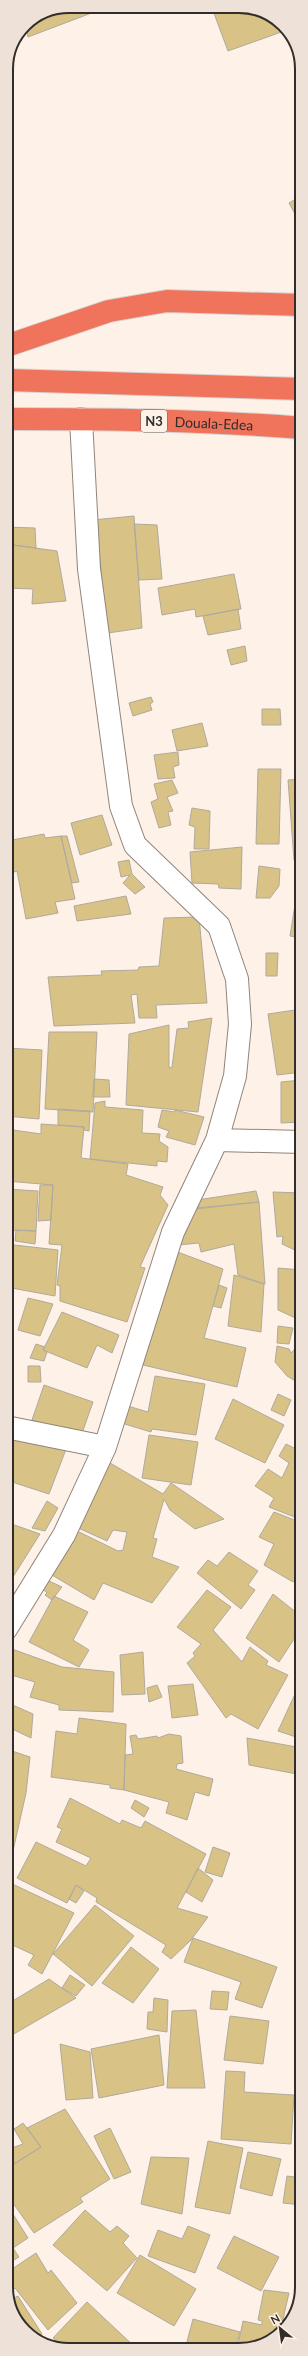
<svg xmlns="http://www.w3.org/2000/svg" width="308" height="2356" font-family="Lato,sans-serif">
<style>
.building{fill:#d8c285;stroke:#afaa9d}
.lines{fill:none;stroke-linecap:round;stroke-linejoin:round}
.street-casing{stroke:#90857c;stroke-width:24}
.highway-casing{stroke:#d6d5d4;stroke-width:24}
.street{stroke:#fff;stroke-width:22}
.highway{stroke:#f0735c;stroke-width:22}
.labels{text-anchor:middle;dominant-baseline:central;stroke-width:3;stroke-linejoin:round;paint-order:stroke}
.shield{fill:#fef1e7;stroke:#6f6863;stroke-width:1}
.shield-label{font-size:13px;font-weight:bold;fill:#322d2a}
.street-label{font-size:14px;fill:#322d2a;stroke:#fef1e7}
.rim{fill:none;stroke:#322d2a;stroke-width:2}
</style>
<rect width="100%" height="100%" fill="#fef1e7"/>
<path class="building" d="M 69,6 L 110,6 L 28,37 L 25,24 Z
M 212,8 L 255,8 L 287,30 L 228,51 Z
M 302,195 L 302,224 L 301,225 L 289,203 Z
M 134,516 L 142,628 L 108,633 L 99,552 L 92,520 Z
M 134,524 L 157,525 L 162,579 L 139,580 Z
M 6,527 L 35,528 L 36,548 L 6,544 Z
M 6,544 L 57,551 L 66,601 L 32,604 L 33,589 L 6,588 Z
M 234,574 L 241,609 L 196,617 L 195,609 L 162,615 L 158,588 Z
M 238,609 L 241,629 L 208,635 L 203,616 Z
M 245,646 L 247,661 L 231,665 L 227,650 Z
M 151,697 L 153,702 L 150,704 L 152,710 L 133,716 L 129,703 Z
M 262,709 L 280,709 L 281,725 L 262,725 Z
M 202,723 L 208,746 L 177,751 L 172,730 Z
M 178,752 L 179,765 L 173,767 L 175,778 L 158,779 L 154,755 Z
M 6,759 L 10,759 L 10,772 L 6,777 Z
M 258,769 L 281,769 L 279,844 L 256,844 Z
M 302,779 L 302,859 L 294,860 L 288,780 Z
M 172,780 L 178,793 L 167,797 L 173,811 L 168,812 L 171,825 L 159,828 L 151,802 L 158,799 L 154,784 Z
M 192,808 L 210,811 L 209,849 L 194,849 L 195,827 L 189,825 Z
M 102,815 L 112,845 L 80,855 L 71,823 Z
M 6,833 L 12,840 L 44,834 L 45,838 L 61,836 L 75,899 L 55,902 L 58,913 L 26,919 L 17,871 L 6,875 Z
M 61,836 L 67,836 L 79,882 L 72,883 Z
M 242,847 L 241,889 L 219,888 L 218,884 L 192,883 L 190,852 Z
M 129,860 L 132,874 L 145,887 L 135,894 L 123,883 L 130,875 L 121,877 L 118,862 Z
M 259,866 L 280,869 L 279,886 L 270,898 L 256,898 Z
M 297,892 L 302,893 L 302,938 L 290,936 Z
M 126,896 L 131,914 L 77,921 L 74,906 Z
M 199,917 L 207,1003 L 156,1005 L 157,1018 L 139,1018 L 137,994 L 131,995 L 135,1023 L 54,1026 L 48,977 L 102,975 L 101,971 L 138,970 L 139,967 L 159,966 L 164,918 Z
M 266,953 L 278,953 L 277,976 L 266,976 Z
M 302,1009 L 302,1072 L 277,1075 L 268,1014 Z
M 212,1018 L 198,1112 L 126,1105 L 129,1034 L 169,1025 L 169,1068 L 172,1067 L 177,1029 L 189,1028 L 188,1022 Z
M 49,1032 L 97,1032 L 93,1112 L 45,1109 Z
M 6,1048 L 42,1050 L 39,1119 L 6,1116 Z
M 94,1079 L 109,1080 L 110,1097 L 93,1097 Z
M 302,1080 L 302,1122 L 281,1123 L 281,1082 Z
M 105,1101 L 105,1107 L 143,1110 L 142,1133 L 160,1134 L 159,1141 L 168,1147 L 167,1162 L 157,1161 L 157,1166 L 90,1159 L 95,1103 Z
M 58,1109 L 90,1111 L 89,1131 L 84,1130 L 84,1127 L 58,1125 Z
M 162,1110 L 174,1112 L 175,1110 L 204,1117 L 195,1145 L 166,1137 L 169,1131 L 158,1127 Z
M 41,1124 L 84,1127 L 81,1158 L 128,1164 L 126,1175 L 163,1187 L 160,1195 L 168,1205 L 140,1267 L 145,1268 L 127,1322 L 60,1301 L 60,1286 L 57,1285 L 62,1245 L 49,1244 L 53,1185 L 6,1181 L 6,1129 L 41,1134 Z
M 40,1185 L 53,1185 L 51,1220 L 38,1221 Z
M 6,1189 L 38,1191 L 36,1231 L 6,1230 Z
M 256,1191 L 259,1202 L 197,1208 L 199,1206 L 197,1200 Z
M 273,1192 L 302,1193 L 302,1232 L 300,1232 L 299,1252 L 282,1244 L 283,1236 L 277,1237 Z
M 259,1202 L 265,1284 L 238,1275 L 234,1244 L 201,1252 L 199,1243 L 178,1245 L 186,1210 Z
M 16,1230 L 36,1231 L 35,1244 L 15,1241 Z
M 6,1244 L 58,1250 L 55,1296 L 6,1287 Z
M 175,1251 L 223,1269 L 204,1338 L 246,1348 L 237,1387 L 143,1365 Z
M 278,1268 L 302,1270 L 302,1321 L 278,1310 Z
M 234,1275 L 264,1284 L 261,1332 L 228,1326 Z
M 219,1285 L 227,1288 L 221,1308 L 213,1306 Z
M 28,1298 L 53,1304 L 40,1336 L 18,1330 Z
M 62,1312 L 119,1335 L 112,1353 L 97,1345 L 87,1368 L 43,1350 Z
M 278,1326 L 293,1328 L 289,1344 L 277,1343 Z
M 302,1330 L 302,1385 L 287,1376 L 275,1362 L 277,1346 L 289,1349 L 291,1353 L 301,1342 L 297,1339 Z
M 36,1344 L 45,1347 L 43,1350 L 47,1352 L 44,1361 L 30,1358 Z
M 28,1366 L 40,1366 L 41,1382 L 28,1382 Z
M 155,1376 L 205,1384 L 196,1435 L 152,1429 L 151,1432 L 115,1421 L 121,1404 L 148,1412 Z
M 44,1385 L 93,1402 L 81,1436 L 32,1420 Z
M 278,1394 L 291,1400 L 284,1416 L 271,1410 Z
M 233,1399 L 284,1425 L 265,1463 L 215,1439 Z
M 302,1415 L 302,1429 L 296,1425 Z
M 6,1431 L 68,1444 L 49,1494 L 15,1483 L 6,1476 Z
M 149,1435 L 198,1442 L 191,1485 L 142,1478 Z
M 286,1444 L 298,1450 L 296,1454 L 302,1457 L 302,1520 L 269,1507 L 274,1498 L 255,1486 L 268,1469 L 282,1478 L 289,1463 L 279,1456 Z
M 105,1460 L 163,1494 L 171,1483 L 224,1519 L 195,1529 L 170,1510 L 164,1499 L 153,1538 L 157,1539 L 152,1557 L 179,1567 L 152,1603 L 103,1583 L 94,1600 L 52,1575 L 75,1530 L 118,1551 L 123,1550 L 127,1532 L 113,1530 L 107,1541 L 76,1527 Z
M 47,1501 L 58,1508 L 45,1531 L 32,1528 Z
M 274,1512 L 302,1523 L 302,1538 L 296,1551 L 302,1555 L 302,1567 L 293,1582 L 264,1565 L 274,1544 L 259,1537 Z
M 6,1522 L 40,1534 L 6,1588 Z
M 229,1552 L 258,1571 L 248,1585 L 255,1590 L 241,1609 L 197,1573 L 208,1560 L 217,1566 Z
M 49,1581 L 62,1587 L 52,1600 L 45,1595 L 47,1593 L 43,1589 Z
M 207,1590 L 231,1607 L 213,1630 L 242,1662 L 250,1647 L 268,1661 L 266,1665 L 288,1675 L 258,1729 L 231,1714 L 226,1718 L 187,1663 L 195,1656 L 193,1653 L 201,1644 L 177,1627 Z
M 273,1594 L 302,1617 L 302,1627 L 279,1662 L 246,1638 Z
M 54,1596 L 88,1612 L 73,1640 L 89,1650 L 79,1667 L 29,1642 Z
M 12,1649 L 62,1667 L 114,1672 L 113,1712 L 59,1710 L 59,1705 L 30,1697 L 35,1682 L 8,1674 L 6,1679 L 6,1659 Z
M 143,1652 L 145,1694 L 122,1695 L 120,1655 Z
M 301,1681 L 302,1681 L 302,1739 L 278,1731 Z
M 193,1684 L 198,1715 L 172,1718 L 168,1686 Z
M 157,1685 L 162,1697 L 149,1702 L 147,1688 Z
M 6,1702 L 33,1714 L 31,1738 L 6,1726 Z
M 79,1718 L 126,1724 L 124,1790 L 110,1788 L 110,1785 L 51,1777 L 56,1731 L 77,1734 Z
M 169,1734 L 181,1736 L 183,1763 L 177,1764 L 176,1769 L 213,1779 L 209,1796 L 195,1792 L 187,1820 L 166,1813 L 169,1802 L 124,1790 L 125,1755 L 133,1754 L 130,1736 L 136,1735 L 138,1739 L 157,1736 L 158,1738 Z
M 247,1738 L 302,1748 L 302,1775 L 249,1765 Z
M 6,1749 L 30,1757 L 26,1793 L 8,1873 L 6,1872 Z
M 70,1798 L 120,1824 L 122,1820 L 141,1828 L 145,1821 L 206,1854 L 177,1908 L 208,1917 L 191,1940 L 171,1959 L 162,1952 L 166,1945 L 96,1902 L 97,1898 L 76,1885 L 67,1903 L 17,1878 L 36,1842 L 86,1866 L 91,1858 L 56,1842 L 62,1829 L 57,1827 Z
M 135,1800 L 149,1808 L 144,1817 L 131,1808 Z
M 213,1847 L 230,1853 L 222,1877 L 205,1872 Z
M 198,1868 L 213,1880 L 202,1902 L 186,1892 Z
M 6,1881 L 74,1913 L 42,1974 L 28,1965 L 34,1955 L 6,1942 Z
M 76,1885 L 84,1891 L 76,1903 L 69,1899 Z
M 95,1905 L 134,1936 L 92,1986 L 53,1954 Z
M 193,1938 L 277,1967 L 262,2008 L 235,1999 L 241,1982 L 184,1962 Z
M 131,1947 L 159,1969 L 133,2003 L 102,1983 Z
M 70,1975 L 85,1985 L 76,1996 L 62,1988 Z
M 49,1979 L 76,1998 L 12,2035 L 6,2025 L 6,2005 Z
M 212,1991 L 229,1992 L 227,2010 L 210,2009 Z
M 154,1998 L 168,2000 L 167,2032 L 147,2029 L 148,2012 L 153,2012 Z
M 196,2010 L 205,2088 L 167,2088 L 172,2011 Z
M 230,2016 L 269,2021 L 263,2064 L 224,2060 Z
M 159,2035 L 164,2085 L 99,2098 L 91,2049 Z
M 60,2044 L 90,2052 L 93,2098 L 66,2100 Z
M 226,2071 L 245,2072 L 244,2092 L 294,2095 L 291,2144 L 221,2139 Z
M 65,2109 L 110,2179 L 80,2198 L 83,2202 L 34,2233 L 6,2193 L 6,2169 L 41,2147 L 27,2128 Z
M 23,2123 L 41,2147 L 6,2169 L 6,2150 L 23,2144 L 14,2129 Z
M 110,2128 L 131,2172 L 114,2179 L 94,2136 Z
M 208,2141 L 243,2148 L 230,2214 L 195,2207 Z
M 248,2152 L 281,2159 L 272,2196 L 240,2188 Z
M 151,2157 L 189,2158 L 182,2214 L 141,2204 Z
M 287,2176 L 302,2178 L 302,2205 L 283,2203 Z
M 6,2203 L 28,2238 L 13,2248 L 19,2257 L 6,2265 Z
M 85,2210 L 110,2232 L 117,2226 L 129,2236 L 123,2243 L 137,2258 L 107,2291 L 53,2245 Z
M 188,2226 L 210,2235 L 195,2273 L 148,2256 L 158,2230 L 182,2239 Z
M 234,2236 L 279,2257 L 261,2291 L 217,2268 Z
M 36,2253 L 48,2273 L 51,2270 L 77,2303 L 48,2330 L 15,2288 L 7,2293 L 6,2291 L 6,2273 Z
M 140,2255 L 196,2289 L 174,2326 L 117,2293 Z
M 264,2290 L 289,2293 L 280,2332 L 243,2350 L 237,2350 L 243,2321 L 262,2325 L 262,2321 L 258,2320 Z
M 18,2296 L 42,2334 L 36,2337 L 22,2328 L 10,2300 Z
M 87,2302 L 137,2349 L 64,2348 L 53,2338 Z
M 193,2319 L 240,2332 L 235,2350 L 185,2349 Z"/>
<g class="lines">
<g class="street-casing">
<path id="street" d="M 217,1140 L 302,1142
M 6,1427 L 105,1447
M 6,1629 L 64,1535 L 105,1447 L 173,1232 L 217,1140 L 235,1076 L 240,1024 L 237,979 L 219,926 L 135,845 L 121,806 L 89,569 L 81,419"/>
</g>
<g class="highway-casing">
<g id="highway">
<path d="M 6,346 L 109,311 L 167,301 L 302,305"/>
<path d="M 6,380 L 302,389"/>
<path id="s1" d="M 6,419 C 105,419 204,420 302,428"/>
</g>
</g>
<use href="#street" class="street"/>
<use href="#highway" class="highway"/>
</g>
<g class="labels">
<rect class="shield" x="141" y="410" width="26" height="22" rx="3"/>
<g class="shield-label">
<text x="154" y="421">N3</text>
</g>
<g class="street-label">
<text stroke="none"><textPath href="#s1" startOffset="208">Douala-Edea</textPath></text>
</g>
</g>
<path d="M0 0H308V2356H0ZM69 13H239A56 56 0 0 1 295 69V2287A56 56 0 0 1 239 2343H69A56 56 0 0 1 13 2287V69A56 56 0 0 1 69 13Z" fill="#eee1d8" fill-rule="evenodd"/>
<path class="rim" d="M69 13H239A56 56 0 0 1 295 69V2287A56 56 0 0 1 239 2343H69A56 56 0 0 1 13 2287V69A56 56 0 0 1 69 13Z"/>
<g transform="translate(280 2328) rotate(331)" stroke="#fef1e7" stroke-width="3" paint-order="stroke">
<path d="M0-3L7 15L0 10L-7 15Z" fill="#322d2a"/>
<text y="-6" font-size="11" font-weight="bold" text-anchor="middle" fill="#322d2a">N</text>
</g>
</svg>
